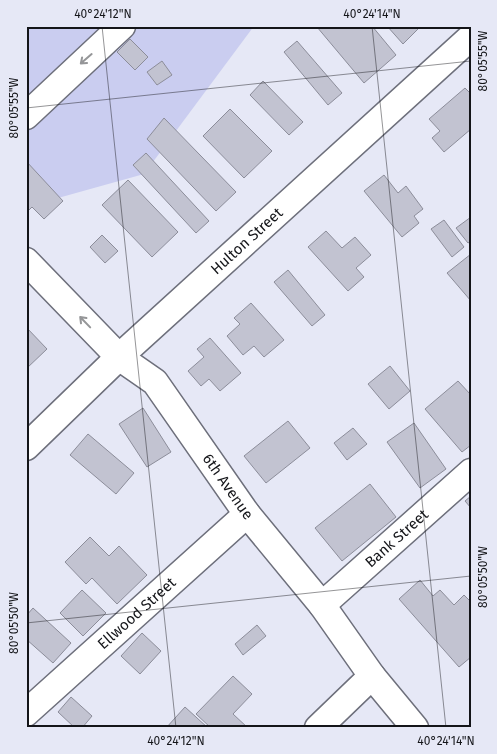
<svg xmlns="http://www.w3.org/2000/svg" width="497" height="754" font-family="'Fira Sans',sans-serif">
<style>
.green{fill:#cacdf0}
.building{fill:#c2c3d1;stroke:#8c8d9a}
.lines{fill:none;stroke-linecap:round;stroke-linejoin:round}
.street-casing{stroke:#6d6f7b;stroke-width:29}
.street{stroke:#fff;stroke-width:26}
.oneway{stroke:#959698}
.ticks{fill:none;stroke:#141519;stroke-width:1;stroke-opacity:0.45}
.labels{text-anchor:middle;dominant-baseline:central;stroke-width:4;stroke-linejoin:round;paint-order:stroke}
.street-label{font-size:15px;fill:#141519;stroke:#e6e8f6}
.neatline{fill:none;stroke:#141519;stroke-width:2}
.ticks-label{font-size:12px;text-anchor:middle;fill:#141519}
</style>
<rect width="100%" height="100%" fill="#e6e8f6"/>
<path class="green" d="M 26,26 L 254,26 L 144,174 L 33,205 L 26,194 Z"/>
<path class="building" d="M 372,26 L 396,55 L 364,83 L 317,27 Z
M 387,26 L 421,26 L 403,44 Z
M 130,39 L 148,57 L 135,70 L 117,52 Z
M 297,41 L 342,93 L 328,105 L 284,52 Z
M 162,61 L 172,75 L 157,85 L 147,72 Z
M 263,81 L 303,122 L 289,135 L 250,95 Z
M 465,88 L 471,94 L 471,129 L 444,152 L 432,138 L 440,131 L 429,119 Z
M 230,109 L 272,151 L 244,178 L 203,136 Z
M 164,118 L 236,192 L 216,211 L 147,139 Z
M 146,153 L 209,221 L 196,233 L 133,165 Z
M 26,161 L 63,201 L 44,219 L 32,207 L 26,213 Z
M 384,175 L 398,193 L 406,186 L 423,209 L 414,216 L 419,223 L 402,237 L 364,191 Z
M 128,180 L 178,232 L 152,257 L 102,205 Z
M 471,217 L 471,241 L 468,243 L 456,228 Z
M 444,220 L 464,247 L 452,257 L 431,229 Z
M 326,231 L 342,248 L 355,237 L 371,255 L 356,268 L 364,277 L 348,291 L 308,247 Z
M 102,235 L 118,251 L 105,263 L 90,247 Z
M 471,254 L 471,301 L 447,273 Z
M 288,270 L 325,315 L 312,326 L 274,282 Z
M 251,303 L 284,340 L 264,357 L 254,346 L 243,355 L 227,336 L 240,324 L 234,318 Z
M 26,327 L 47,349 L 26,369 Z
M 210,338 L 241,373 L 220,391 L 209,379 L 201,386 L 188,371 L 204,357 L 197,349 Z
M 390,366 L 410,391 L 389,409 L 368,384 Z
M 458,381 L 471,395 L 471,445 L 462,452 L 425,409 Z
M 143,408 L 171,452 L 147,467 L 119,424 Z
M 288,421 L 310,448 L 266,483 L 244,456 Z
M 414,423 L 446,469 L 420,488 L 387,442 Z
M 353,428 L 367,444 L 347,460 L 334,443 Z
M 88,434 L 134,473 L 116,494 L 70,455 Z
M 370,484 L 396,517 L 342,561 L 315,528 Z
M 471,496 L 471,508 L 465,501 Z
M 90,537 L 109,556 L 119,546 L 147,575 L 117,604 L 92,578 L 86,584 L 65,562 Z
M 420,580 L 433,596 L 440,590 L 454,605 L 464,595 L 471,602 L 471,657 L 459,667 L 399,599 Z
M 82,590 L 106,613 L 83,636 L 60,613 Z
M 33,608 L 71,643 L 53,663 L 26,639 L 26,616 Z
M 257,625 L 266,636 L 243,655 L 235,644 Z
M 142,633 L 161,651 L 140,674 L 121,656 Z
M 233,676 L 252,694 L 233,714 L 248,728 L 211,728 L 196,714 Z
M 71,697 L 92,716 L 82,728 L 75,728 L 58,712 Z
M 185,707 L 208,728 L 166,728 Z"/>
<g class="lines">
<g class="street-casing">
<g id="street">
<path d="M 26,116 L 122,26"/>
<path id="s1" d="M 26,261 L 119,357 L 155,382 L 247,514 L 322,605 L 372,676 L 415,728"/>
<path id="s2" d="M 26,447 L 119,357 L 471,37"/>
<path id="s3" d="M 322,605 L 471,472"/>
<path id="s4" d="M 26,713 L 247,514"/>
<path d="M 318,728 L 372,676"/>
</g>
</g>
<use href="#street" class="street"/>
</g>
<defs><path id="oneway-shaft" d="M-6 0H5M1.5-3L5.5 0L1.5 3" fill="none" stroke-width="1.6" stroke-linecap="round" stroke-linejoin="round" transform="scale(1.25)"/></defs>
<g class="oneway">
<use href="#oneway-shaft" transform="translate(86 59) rotate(139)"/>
<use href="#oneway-shaft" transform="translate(85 322) rotate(-134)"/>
</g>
<path class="ticks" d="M 102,26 L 176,728M 372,26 L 446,728M 26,108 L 471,61M 26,623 L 471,576"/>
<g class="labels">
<g class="street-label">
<text stroke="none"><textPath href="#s2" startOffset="302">Hulton Street</textPath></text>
<text stroke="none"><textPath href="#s1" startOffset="305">6th Avenue</textPath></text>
<text stroke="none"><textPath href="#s3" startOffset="100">Bank Street</textPath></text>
<text stroke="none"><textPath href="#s4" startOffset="149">Ellwood Street</textPath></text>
</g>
</g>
<rect width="497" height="754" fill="none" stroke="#e6e8f6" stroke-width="55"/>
<rect x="28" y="28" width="442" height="698" class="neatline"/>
<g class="ticks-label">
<text x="103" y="18">40°24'12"N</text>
<text x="372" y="18">40°24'14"N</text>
<text transform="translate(483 61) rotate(-90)" y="4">80°05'55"W</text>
<text transform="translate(14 108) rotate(-90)" y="4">80°05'55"W</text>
<text transform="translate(483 577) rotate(-90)" y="4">80°05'50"W</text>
<text transform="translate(14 623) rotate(-90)" y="4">80°05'50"W</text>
<text x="176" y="745">40°24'12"N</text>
<text x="446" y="745">40°24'14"N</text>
</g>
</svg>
